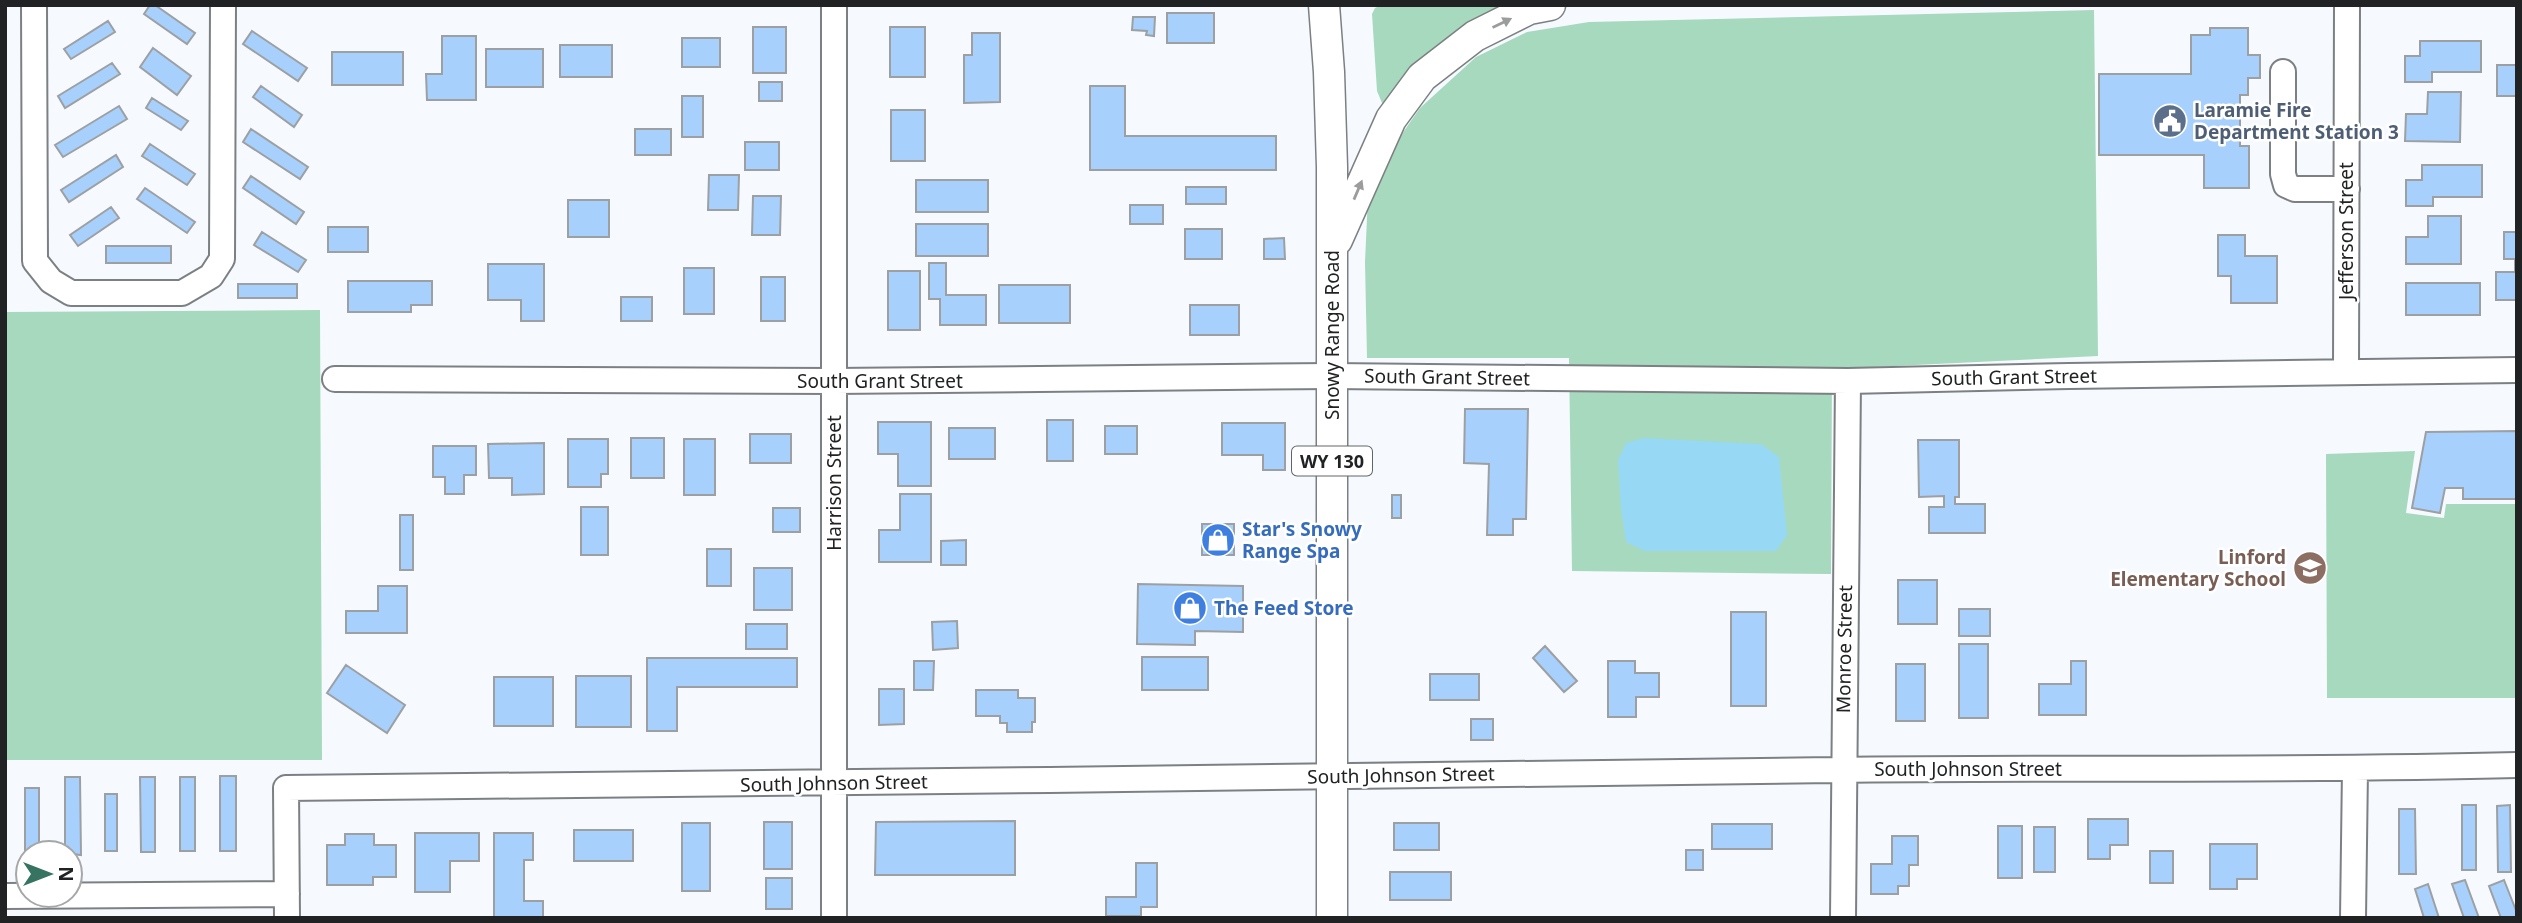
<svg xmlns="http://www.w3.org/2000/svg" width="2522" height="923" font-family="'Noto Sans',sans-serif">
<style>
.green{fill:#a6d9bd}
.water{fill:#97d9f4}
.building{fill:#a8d0fd;stroke:#9da0a3;stroke-width:2}
.lines{fill:none;stroke-linecap:round;stroke-linejoin:round}
.minor-casing{stroke:#7d8083;stroke-width:28}
.major-casing{stroke:#7d8083;stroke-width:33}
.minor{stroke:#fff;stroke-width:24}
.major{stroke:#fff;stroke-width:30}
.oneway{fill:#9b9c9c}
.labels{text-anchor:middle;dominant-baseline:central;stroke-width:5;stroke-linejoin:round;paint-order:stroke}
.shield{fill:#fff;stroke:#636465;stroke-width:2}
.shield-label{font-size:18px;font-weight:bold;fill:#202223}
.service-label{font-size:19px;font-weight:bold;fill:#4e5e75;stroke:#fff;text-anchor:start}
.street-label{font-size:19px;fill:#202223;stroke:#fff}
.shop-label{font-size:19px;font-weight:bold;fill:#366cbe;stroke:#fff;text-anchor:start}
.education-label{font-size:19px;font-weight:bold;fill:#785e54;stroke:#fff;text-anchor:end}
</style>
<rect width="100%" height="100%" fill="#f6fafe"/>
<path class="green" d="M 1381,5 L 1528,5 L 1385,105 L 1382,103 L 1377,91 L 1372,14 L 1375,8 Z
M 2094,10 L 2098,356 L 1832,369 L 1831,574 L 1572,571 L 1569,358 L 1367,358 L 1365,262 L 1368,196 L 1381,164 L 1420,108 L 1476,57 L 1527,32 L 1589,22 Z
M 320,310 L 322,760 L 5,760 L 5,312 Z
M 2415,451 L 2406,513 L 2444,518 L 2446,504 L 2517,504 L 2517,698 L 2327,698 L 2326,454 Z"/>
<path class="water" d="M 1644,438 L 1761,444 L 1779,457 L 1787,535 L 1776,551 L 1645,551 L 1626,542 L 1621,509 L 1618,460 L 1626,443 Z"/>
<path class="building" d="M 150,5 L 155,5 L 195,33 L 187,44 L 144,14 Z
M 1167,13 L 1214,13 L 1214,43 L 1167,43 Z
M 1133,17 L 1155,17 L 1154,36 L 1146,35 L 1147,31 L 1132,30 Z
M 108,21 L 115,32 L 71,59 L 64,49 Z
M 753,27 L 786,27 L 786,73 L 753,73 Z
M 890,27 L 925,27 L 925,77 L 890,77 Z
M 2210,28 L 2248,28 L 2248,55 L 2260,55 L 2260,78 L 2248,78 L 2248,95 L 2240,95 L 2240,146 L 2249,146 L 2249,188 L 2204,188 L 2204,155 L 2099,155 L 2099,74 L 2191,74 L 2191,35 L 2210,35 Z
M 252,31 L 307,68 L 298,81 L 243,44 Z
M 972,33 L 1000,33 L 1000,102 L 964,103 L 964,55 L 972,55 Z
M 442,36 L 476,36 L 476,100 L 427,100 L 426,74 L 442,74 Z
M 682,38 L 720,38 L 720,67 L 682,67 Z
M 2420,41 L 2481,41 L 2481,72 L 2432,72 L 2432,82 L 2405,82 L 2405,56 L 2420,56 Z
M 560,45 L 612,45 L 612,77 L 560,77 Z
M 153,48 L 191,76 L 177,95 L 140,67 Z
M 486,49 L 543,49 L 543,87 L 486,87 Z
M 332,52 L 403,52 L 403,85 L 332,85 Z
M 112,63 L 120,74 L 65,108 L 58,96 Z
M 2497,65 L 2517,65 L 2517,96 L 2497,96 Z
M 759,82 L 782,82 L 782,101 L 759,101 Z
M 261,86 L 302,115 L 294,127 L 253,97 Z
M 1090,86 L 1125,86 L 1125,136 L 1276,136 L 1276,170 L 1090,170 Z
M 2428,92 L 2461,92 L 2460,142 L 2405,141 L 2406,114 L 2427,114 Z
M 682,96 L 703,96 L 703,137 L 682,137 Z
M 152,98 L 188,121 L 181,130 L 146,108 Z
M 119,106 L 127,119 L 63,157 L 55,145 Z
M 891,110 L 925,110 L 925,161 L 891,161 Z
M 251,129 L 308,167 L 300,179 L 243,142 Z
M 635,129 L 671,129 L 671,155 L 635,155 Z
M 745,142 L 779,142 L 779,170 L 745,170 Z
M 150,144 L 195,174 L 187,185 L 142,156 Z
M 116,155 L 123,167 L 69,202 L 61,190 Z
M 2422,165 L 2482,165 L 2482,197 L 2433,197 L 2433,206 L 2406,206 L 2406,180 L 2422,180 Z
M 709,175 L 739,175 L 738,210 L 708,210 Z
M 251,176 L 304,212 L 296,224 L 243,188 Z
M 916,180 L 988,180 L 988,212 L 916,212 Z
M 1186,187 L 1226,187 L 1226,204 L 1186,204 Z
M 145,188 L 195,222 L 187,233 L 137,199 Z
M 753,196 L 781,196 L 780,235 L 752,235 Z
M 568,200 L 609,200 L 609,237 L 568,237 Z
M 1130,205 L 1163,205 L 1163,224 L 1130,224 Z
M 111,207 L 119,218 L 78,246 L 70,235 Z
M 2428,216 L 2461,216 L 2461,264 L 2406,264 L 2406,237 L 2428,237 Z
M 916,224 L 988,224 L 988,256 L 916,256 Z
M 328,227 L 368,227 L 368,252 L 328,252 Z
M 1185,229 L 1222,229 L 1222,259 L 1185,259 Z
M 262,232 L 306,260 L 298,272 L 254,245 Z
M 2504,232 L 2517,232 L 2517,300 L 2496,300 L 2496,272 L 2515,272 L 2515,259 L 2504,259 Z
M 2218,235 L 2245,235 L 2245,256 L 2277,256 L 2277,303 L 2231,303 L 2231,276 L 2218,276 Z
M 1284,238 L 1285,259 L 1264,259 L 1264,239 Z
M 106,246 L 171,246 L 171,263 L 106,263 Z
M 929,263 L 946,263 L 946,295 L 986,295 L 986,325 L 940,325 L 940,299 L 929,299 Z
M 488,264 L 544,264 L 544,321 L 521,321 L 521,300 L 488,300 Z
M 684,268 L 714,268 L 714,314 L 684,314 Z
M 888,271 L 920,271 L 920,330 L 888,330 Z
M 761,277 L 785,277 L 785,321 L 761,321 Z
M 348,281 L 432,281 L 432,305 L 411,305 L 411,312 L 348,312 Z
M 2406,283 L 2480,283 L 2480,315 L 2406,315 Z
M 238,284 L 297,284 L 297,298 L 238,298 Z
M 999,285 L 1070,285 L 1070,323 L 999,323 Z
M 621,297 L 652,297 L 652,321 L 621,321 Z
M 1190,305 L 1239,305 L 1239,335 L 1190,335 Z
M 1465,409 L 1528,409 L 1526,519 L 1513,519 L 1513,535 L 1487,535 L 1489,464 L 1464,463 Z
M 1047,420 L 1073,420 L 1073,461 L 1047,461 Z
M 878,422 L 931,422 L 931,486 L 898,486 L 898,454 L 878,454 Z
M 1222,423 L 1285,423 L 1285,470 L 1263,470 L 1263,455 L 1222,455 Z
M 1105,426 L 1137,426 L 1137,454 L 1105,454 Z
M 949,428 L 995,428 L 995,459 L 949,459 Z
M 2517,431 L 2517,499 L 2463,499 L 2463,488 L 2445,488 L 2440,513 L 2412,508 L 2426,432 Z
M 750,434 L 791,434 L 791,463 L 750,463 Z
M 631,438 L 664,438 L 664,478 L 631,478 Z
M 568,439 L 608,439 L 608,474 L 601,474 L 601,487 L 568,487 Z
M 684,439 L 715,439 L 715,495 L 684,495 Z
M 1918,440 L 1959,440 L 1959,497 L 1955,497 L 1955,504 L 1985,504 L 1985,533 L 1929,533 L 1929,507 L 1944,507 L 1944,496 L 1919,497 Z
M 544,443 L 544,494 L 512,495 L 512,478 L 489,478 L 488,444 Z
M 433,446 L 476,446 L 476,475 L 464,475 L 464,494 L 445,494 L 445,477 L 433,477 Z
M 900,494 L 931,494 L 931,562 L 879,562 L 879,530 L 900,530 Z
M 1392,495 L 1401,495 L 1401,518 L 1392,518 Z
M 581,507 L 608,507 L 608,555 L 581,555 Z
M 773,508 L 800,508 L 800,532 L 773,532 Z
M 400,515 L 413,515 L 413,570 L 400,570 Z
M 1202,524 L 1234,524 L 1234,555 L 1202,555 Z
M 966,540 L 966,565 L 941,565 L 941,541 Z
M 707,549 L 731,549 L 731,586 L 707,586 Z
M 754,568 L 792,568 L 792,610 L 754,610 Z
M 1898,580 L 1937,580 L 1937,624 L 1898,624 Z
M 1138,584 L 1243,586 L 1243,632 L 1195,631 L 1195,645 L 1137,644 Z
M 378,586 L 407,586 L 407,633 L 346,633 L 346,611 L 378,611 Z
M 1959,609 L 1990,609 L 1990,636 L 1959,636 Z
M 1731,612 L 1766,612 L 1766,706 L 1731,706 Z
M 957,621 L 958,648 L 933,650 L 932,622 Z
M 746,624 L 787,624 L 787,649 L 746,649 Z
M 1959,644 L 1988,644 L 1988,718 L 1959,718 Z
M 1545,646 L 1577,681 L 1564,692 L 1533,658 Z
M 1142,657 L 1208,657 L 1208,690 L 1142,690 Z
M 647,658 L 797,658 L 797,687 L 677,687 L 677,731 L 647,731 Z
M 914,661 L 934,661 L 933,690 L 914,690 Z
M 1608,661 L 1635,661 L 1635,673 L 1659,673 L 1659,697 L 1636,697 L 1636,717 L 1608,717 Z
M 2071,661 L 2086,661 L 2086,715 L 2039,715 L 2039,684 L 2071,684 Z
M 1896,664 L 1925,664 L 1925,721 L 1896,721 Z
M 346,665 L 405,705 L 387,733 L 327,693 Z
M 1430,674 L 1479,674 L 1479,700 L 1430,700 Z
M 576,676 L 631,676 L 631,727 L 576,727 Z
M 494,677 L 553,677 L 553,726 L 494,726 Z
M 879,689 L 904,689 L 904,724 L 879,725 Z
M 976,690 L 1018,690 L 1018,698 L 1035,698 L 1035,722 L 1032,722 L 1032,732 L 1007,732 L 1007,723 L 1000,723 L 1000,716 L 976,716 Z
M 1471,719 L 1493,719 L 1493,740 L 1471,740 Z
M 220,776 L 236,776 L 236,851 L 220,851 Z
M 65,777 L 80,777 L 81,855 L 65,853 Z
M 140,777 L 155,777 L 155,852 L 141,852 Z
M 180,777 L 195,777 L 195,851 L 180,851 Z
M 25,788 L 39,788 L 39,852 L 25,852 Z
M 105,794 L 117,794 L 117,851 L 105,851 Z
M 2462,805 L 2476,805 L 2476,870 L 2462,870 Z
M 2510,805 L 2511,872 L 2498,872 L 2497,806 Z
M 2399,809 L 2415,809 L 2416,874 L 2399,874 Z
M 2088,819 L 2128,819 L 2128,845 L 2110,845 L 2110,859 L 2088,859 Z
M 1015,821 L 1015,875 L 875,875 L 876,822 Z
M 764,822 L 792,822 L 792,869 L 764,869 Z
M 682,823 L 710,823 L 710,891 L 682,891 Z
M 1394,823 L 1439,823 L 1439,850 L 1394,850 Z
M 1712,824 L 1772,824 L 1772,849 L 1712,849 Z
M 1998,826 L 2022,826 L 2022,878 L 1998,878 Z
M 2034,827 L 2055,827 L 2055,872 L 2034,872 Z
M 574,830 L 633,830 L 633,861 L 574,861 Z
M 415,833 L 479,833 L 479,861 L 450,861 L 450,892 L 415,892 Z
M 494,833 L 533,833 L 533,860 L 524,860 L 524,901 L 543,901 L 543,918 L 494,918 Z
M 345,834 L 374,834 L 374,845 L 396,845 L 396,877 L 373,877 L 373,885 L 327,885 L 327,845 L 345,845 Z
M 1892,836 L 1918,836 L 1918,865 L 1909,865 L 1909,886 L 1898,886 L 1898,894 L 1871,894 L 1871,864 L 1892,864 Z
M 2210,844 L 2257,844 L 2257,879 L 2237,879 L 2237,889 L 2210,889 Z
M 1686,850 L 1703,850 L 1703,870 L 1686,870 Z
M 2150,851 L 2173,851 L 2173,883 L 2150,883 Z
M 1136,863 L 1157,863 L 1157,907 L 1141,907 L 1141,916 L 1106,916 L 1106,897 L 1136,897 Z
M 1390,872 L 1451,872 L 1451,900 L 1390,900 Z
M 766,878 L 792,878 L 792,909 L 766,909 Z
M 2465,880 L 2479,918 L 2464,918 L 2452,884 Z
M 2504,880 L 2517,913 L 2517,918 L 2501,918 L 2489,886 Z
M 2428,884 L 2439,918 L 2424,918 L 2415,889 Z"/>
<g class="lines">
<g class="minor-casing">
<path id="minor" d="M 34,5 L 35,261 L 51,281 L 71,293 L 182,293 L 211,276 L 222,259 L 223,5
M 2283,72 L 2283,174 L 2286,185 L 2295,189 L 2347,189
M 2346,372 L 2347,5
M 335,379 L 835,381 L 1332,376 L 1848,381 L 2069,376 L 2517,370
M 5,896 L 287,894
M 287,918 L 286,788 C 802,784 1317,776 1833,770 C 2061,767 2289,771 2517,765
M 834,918 L 834,5
M 1843,918 L 1848,381
M 2353,918 L 2355,769"/>
</g>
<g class="major-casing">
<path id="major" d="M 1324,5 L 1329,72 L 1332,167 L 1332,918
M 1337,240 L 1391,119 L 1422,77 L 1475,36 L 1529,9 L 1550,5"/>
</g>
<use href="#minor" class="minor"/>
<use href="#major" class="major"/>
</g>
<defs><path id="oneway-solid" d="M-6-.8H1V-3.2L6.5 0L1 3.2V.8H-6Z" transform="scale(1.75)"/></defs>
<g class="oneway">
<use href="#oneway-solid" transform="translate(1502 23) rotate(-26)"/>
<use href="#oneway-solid" transform="translate(1358 190) rotate(-67)"/>
</g>
<defs>
<g id="civic-disc" transform="scale(1.75)"><circle r="9.5" fill="#5c6f8a" stroke="#fff"/><path d="M-.6-6.5H3V-4.5H.6V-3L4-1V1h2V6H-6V1h2V-1L-.6-3ZM-1.2 2.5V6h2.4V2.5Z" fill="#fff"/></g>
<g id="shop-disc" transform="scale(1.75)"><circle r="9.5" fill="#3f7fe0" stroke="#fff"/><path d="M-5-2.5h2.3a2.7 3.5 0 0 1 5.4 0H5L5.5 6h-11ZM-1.5-2.5h3a1.5 2.3 0 0 0-3 0Z" fill="#fff"/></g>
<g id="school-disc" transform="scale(1.75)"><circle r="9.5" fill="#8d6e63" stroke="#fff"/><path d="M0-5L7-2L0 1L-7-2ZM-4 1L0 2.5L4 1V4Q0 6-4 4Z" fill="#fff"/></g>
</defs>
<g fill-rule="evenodd">
<use href="#civic-disc" x="2170" y="121"/>
<use href="#shop-disc" x="1218" y="540"/>
<use href="#school-disc" x="2310" y="568"/>
<use href="#shop-disc" x="1190" y="608"/>
</g>
<g class="labels">
<rect class="shield" x="1292" y="446.5" width="80" height="29" rx="5"/>
<g class="shield-label">
<text x="1332" y="461">WY 130</text>
</g>
<g class="service-label">
<text x="2194" y="110">Laramie Fire<tspan x="2194" dy="22">Department Station 3</tspan></text>
</g>
<g class="street-label">
<text transform="translate(2346 231) rotate(-90)">Jefferson Street</text>
<text transform="translate(1332 335) rotate(-90)">Snowy Range Road</text>
<text transform="translate(1447 377) rotate(1)">South Grant Street</text>
<text transform="translate(2014 377) rotate(-1)">South Grant Street</text>
<text x="880" y="381">South Grant Street</text>
<text transform="translate(834 483) rotate(-90)">Harrison Street</text>
<text transform="translate(1844 649) rotate(-89)">Monroe Street</text>
<text x="1968" y="769">South Johnson Street</text>
<text transform="translate(1401 775) rotate(-1)">South Johnson Street</text>
<text transform="translate(834 783) rotate(-1)">South Johnson Street</text>
</g>
<g class="shop-label">
<text x="1242" y="529">Star's Snowy<tspan x="1242" dy="22">Range Spa</tspan></text>
<text x="1214" y="608">The Feed Store</text>
</g>
<g class="education-label">
<text x="2286" y="557">Linford<tspan x="2286" dy="22">Elementary School</tspan></text>
</g>
</g>
<rect width="2522" height="923" fill="none" stroke="#202223" stroke-width="14"/>
<g transform="translate(49 874) rotate(90)"><circle r="33" fill="#ffffff" stroke="#a6a7a7" stroke-width="2"/>
<path d="M0-5L12 26L0 18L-12 26Z" fill="#367461"/>
<text y="-10" font-size="19" font-weight="bold" text-anchor="middle" fill="#202223">N</text>
</g>
</svg>
